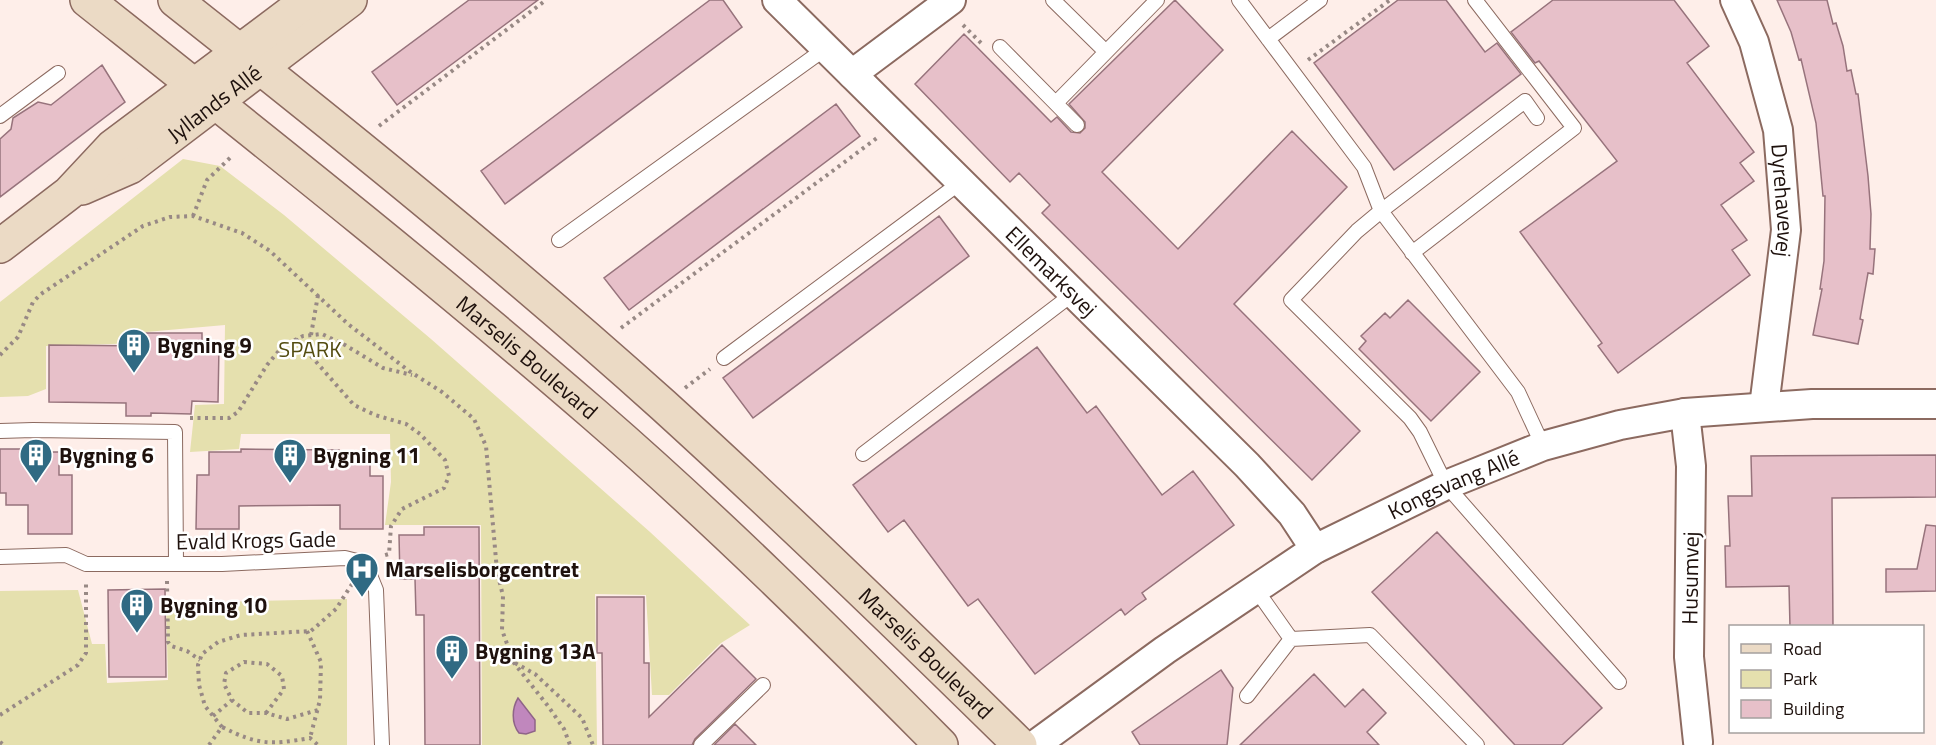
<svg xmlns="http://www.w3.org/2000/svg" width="1936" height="745" font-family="'Titillium Web',sans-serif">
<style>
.green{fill:#e5e0ae}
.water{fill:#c087bd;stroke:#8f6488;stroke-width:1.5}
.building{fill:#e7c0c9;stroke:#97737c;stroke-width:1.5}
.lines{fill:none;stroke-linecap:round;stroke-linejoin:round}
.lane-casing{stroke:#8c6a60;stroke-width:16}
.street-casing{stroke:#8c6a60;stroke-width:32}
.secondary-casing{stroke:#8c6a60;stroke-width:36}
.path{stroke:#988985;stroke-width:4;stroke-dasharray:3 4.5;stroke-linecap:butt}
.lane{stroke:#fff;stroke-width:14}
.street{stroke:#fff;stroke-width:28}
.secondary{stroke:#ebdac5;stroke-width:33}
.labels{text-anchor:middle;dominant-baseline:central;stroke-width:5;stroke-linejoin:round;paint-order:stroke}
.street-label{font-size:22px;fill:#1e110d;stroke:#fff}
.poi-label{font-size:22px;font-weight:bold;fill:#1e110d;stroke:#fff;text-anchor:start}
.park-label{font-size:22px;fill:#534c10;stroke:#fff}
</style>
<rect width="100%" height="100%" fill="#feeee9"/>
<path class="green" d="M 183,159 L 220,166 L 284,215 L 431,339 L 650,532 L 750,625 L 721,643 L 669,695 L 652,695 L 646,595 L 595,594 L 597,745 L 482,745 L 481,525 L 385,525 L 391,482 L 390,434 L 241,434 L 239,449 L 190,452 L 195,405 L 224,404 L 225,325 L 146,332 L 144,343 L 46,346 L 46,389 L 28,396 L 0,397 L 0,302 Z
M 78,590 L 92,644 L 105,644 L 107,683 L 168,680 L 166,603 L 347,599 L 347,745 L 0,745 L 0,591 Z"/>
<path class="water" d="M 518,698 L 535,720 L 535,731 L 526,734 L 519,733 C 511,723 512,708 518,698 Z"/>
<path class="building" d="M 469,0 L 538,0 L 397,105 L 372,72 Z
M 710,0 L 723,0 L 742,27 L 505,204 L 481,171 Z
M 1175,0 L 1223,50 L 1102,172 L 1178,249 L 1292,131 L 1347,187 L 1234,304 L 1360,431 L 1312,480 L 1042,213 L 1050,205 L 1019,173 L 1010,182 L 915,84 L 964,34 L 1051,122 L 1057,117 L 1071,132 L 1080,133 L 1085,128 L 1085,122 L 1069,104 Z
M 1398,0 L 1446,0 L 1485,52 L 1497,43 L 1521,74 L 1394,170 L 1314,63 Z
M 1553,0 L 1674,0 L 1709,46 L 1687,63 L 1754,152 L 1740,163 L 1754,181 L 1721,205 L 1747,240 L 1732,250 L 1750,275 L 1618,373 L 1598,346 L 1602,343 L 1520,232 L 1617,161 L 1539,61 L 1535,63 L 1511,32 Z
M 1777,0 L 1827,0 L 1833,24 L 1836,23 L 1843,46 L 1847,71 L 1851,70 L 1856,94 L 1858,94 L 1868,176 L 1871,214 L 1870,249 L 1875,249 L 1873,274 L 1868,273 L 1860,319 L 1863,320 L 1858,344 L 1813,335 L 1822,289 L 1820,289 L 1824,261 L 1825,196 L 1823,196 L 1816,123 L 1801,59 L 1799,60 L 1791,32 Z
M 102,65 L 125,102 L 0,197 L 0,139 L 11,129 L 13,118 L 38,102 L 51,105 Z
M 836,104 L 860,136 L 629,310 L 604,278 Z
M 939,216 L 969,256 L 753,418 L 723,378 Z
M 1408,300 L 1480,372 L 1431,421 L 1359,349 L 1366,341 L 1361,336 L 1385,313 L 1390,318 Z
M 146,333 L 202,333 L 202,346 L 219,346 L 218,402 L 192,401 L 191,414 L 151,413 L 151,416 L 126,416 L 126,403 L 49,402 L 49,345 L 146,346 Z
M 1037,347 L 1087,413 L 1096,406 L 1162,495 L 1193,471 L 1234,525 L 1142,593 L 1146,599 L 1136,606 L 1125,615 L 1121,609 L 1035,674 L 978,599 L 968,606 L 904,520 L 888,532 L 853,485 Z
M 0,449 L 34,449 L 34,452 L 59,452 L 59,475 L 72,475 L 72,534 L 28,534 L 28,505 L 6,505 L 6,493 L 0,493 Z
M 241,449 L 339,450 L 339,452 L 370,452 L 370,476 L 383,476 L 383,529 L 340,529 L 340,505 L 239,506 L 239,529 L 196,529 L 197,475 L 209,475 L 209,452 L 241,452 Z
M 1936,455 L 1936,497 L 1832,498 L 1833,627 L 1790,627 L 1789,586 L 1726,587 L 1725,546 L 1730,546 L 1728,496 L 1752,496 L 1751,456 Z
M 1926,525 L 1936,526 L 1936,591 L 1886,592 L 1886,569 L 1917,569 Z
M 424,527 L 479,527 L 480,745 L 425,745 L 424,615 L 416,615 L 415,579 L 400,579 L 399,535 L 424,535 Z
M 1437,532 L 1602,708 L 1562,745 L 1515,745 L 1372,592 Z
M 165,589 L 166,677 L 109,677 L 108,590 Z
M 597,597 L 644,597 L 644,663 L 649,663 L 649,717 L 722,645 L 756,679 L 695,739 L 692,745 L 603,745 L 602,653 L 597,653 Z
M 1221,670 L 1233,688 L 1227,745 L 1140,745 L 1132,732 Z
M 1314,674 L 1345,707 L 1363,689 L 1386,713 L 1367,732 L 1379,745 L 1240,745 Z
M 735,724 L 756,745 L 714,745 Z"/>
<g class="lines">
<g class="lane-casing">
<path id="lane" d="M 1053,0 L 1106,52
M 1239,0 L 1364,167 L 1381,211 L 1518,392 L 1543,446
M 1268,39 L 1320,0
M 1000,47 L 1077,125
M 1056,103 L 1157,0
M 0,116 L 58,73
M 1537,118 L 1525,101 L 1381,211 L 1357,231 L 1291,300 L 1410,418 L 1420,432 L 1446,485 L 1619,682
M 559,240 L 826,48
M 1412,253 L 1574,128 L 1475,0
M 724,358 L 961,182
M 0,431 L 33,430 L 175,432 L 176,563
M 863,454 L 1074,293
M 0,557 L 66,555 L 86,564 L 222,564 L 345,558 L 365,563 L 376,590 L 382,745
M 1255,588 L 1291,639 L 1370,635 L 1477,745
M 1247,696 L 1291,639
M 701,745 L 763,685"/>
</g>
<g class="street-casing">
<g id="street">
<path id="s1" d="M 777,0 L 1247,465 L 1292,514 L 1315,549"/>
<path id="s2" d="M 1735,0 L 1754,42 L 1778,130 L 1786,230 L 1764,407"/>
<path d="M 852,74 L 951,0"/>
<path d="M 1685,413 L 1691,466 L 1689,657 L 1698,742"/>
<path id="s3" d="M 1035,745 L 1165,650 L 1315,549 L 1446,485 L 1543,446 L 1620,425 L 1685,413 L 1812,404 L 1936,404"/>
</g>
</g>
<g class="secondary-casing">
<g id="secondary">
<path id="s4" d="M 87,0 C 258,136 429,271 595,415 C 715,519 829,632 941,745"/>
<path id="s5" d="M 175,0 C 341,131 506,264 663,405 C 785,516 903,630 1020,745"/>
<path id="s6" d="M 82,188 L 130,167 L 350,0"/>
<path d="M 0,246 L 69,193 L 112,147 L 308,0"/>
</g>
</g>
<path class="path" d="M 963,25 L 981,43
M 1308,60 L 1390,0
M 379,126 L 546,0
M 193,216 L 207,180 L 233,155
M 621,328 L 877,138
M 311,335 L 318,295
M 296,339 L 354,405 L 375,415 L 406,424 L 420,434 L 445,460 L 449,476 L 444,488 L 402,509 L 391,526 L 389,554 L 382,556
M 0,355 L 18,337 L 33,302 L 41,294 L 143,226 L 170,217 L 193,216 L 242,233 L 270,251 L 348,324 L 409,371 L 442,392 L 474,419 L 486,446 L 497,571 L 503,596 L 502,630 L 514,663 L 548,706 L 564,729 L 570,745
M 685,388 L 710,369
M 190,418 L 229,418 L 238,412 L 267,365 L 283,346 L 303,336 L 322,334 L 345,345 L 383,368 L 412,375
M 167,581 L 168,642 L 171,646 L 187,651 L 200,660
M 307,631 L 321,662 L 320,700 L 310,738
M 515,663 L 535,674 L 582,718 L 593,745
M 266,713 L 284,689 L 282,676 L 267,664 L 244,662 L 226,673 L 224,684 L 232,700 L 248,713 L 266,713 L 287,719 L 318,710
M 0,715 L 78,665 L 86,653 L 86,584
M 213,716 L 232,700
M 222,727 L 205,706 L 199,685 L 198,665 L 202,654 L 218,642 L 241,635 L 311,631 L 336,609 L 352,584
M 0,742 L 4,745
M 209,745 L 222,727 C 258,745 270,745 310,738 L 318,745"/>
<use href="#lane" class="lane"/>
<use href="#street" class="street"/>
<use href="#secondary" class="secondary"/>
</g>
<defs>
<g id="building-pin" transform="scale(1.725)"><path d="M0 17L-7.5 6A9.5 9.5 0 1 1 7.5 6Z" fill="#306a83" stroke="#fff"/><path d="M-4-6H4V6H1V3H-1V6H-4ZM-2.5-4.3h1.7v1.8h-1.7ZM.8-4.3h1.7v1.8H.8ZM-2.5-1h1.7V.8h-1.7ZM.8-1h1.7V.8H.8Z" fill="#fff"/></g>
<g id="hospital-pin" transform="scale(1.725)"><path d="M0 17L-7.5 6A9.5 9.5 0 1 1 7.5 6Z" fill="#306a83" stroke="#fff"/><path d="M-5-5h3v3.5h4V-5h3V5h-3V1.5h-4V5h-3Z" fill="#fff"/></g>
</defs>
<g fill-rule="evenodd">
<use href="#building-pin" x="134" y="345"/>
<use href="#building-pin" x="36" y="455"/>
<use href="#building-pin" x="290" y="455"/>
<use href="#hospital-pin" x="362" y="569"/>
<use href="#building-pin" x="137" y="605"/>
<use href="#building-pin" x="452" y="651"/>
</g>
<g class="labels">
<g class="street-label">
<text stroke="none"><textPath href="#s6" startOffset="158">Jyllands Allé</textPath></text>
<text stroke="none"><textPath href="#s2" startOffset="208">Dyrehavevej</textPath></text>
<text stroke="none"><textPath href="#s1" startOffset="386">Ellemarksvej</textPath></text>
<text stroke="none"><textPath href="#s4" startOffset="567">Marselis Boulevard</textPath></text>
<text stroke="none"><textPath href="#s3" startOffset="495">Kongsvang Allé</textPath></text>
<text transform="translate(256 540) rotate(-1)">Evald Krogs Gade</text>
<text transform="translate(1690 578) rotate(-89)">Husumvej</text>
<text stroke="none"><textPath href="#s5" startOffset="996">Marselis Boulevard</textPath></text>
</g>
<g class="poi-label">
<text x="157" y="345">Bygning 9</text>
<text x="59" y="455">Bygning 6</text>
<text x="313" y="455">Bygning 11</text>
<text x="385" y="569">Marselisborgcentret</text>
<text x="160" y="605">Bygning 10</text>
<text x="475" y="651">Bygning 13A</text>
</g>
<g class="park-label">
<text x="310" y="349">SPARK</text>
</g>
</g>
<rect x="1729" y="625" width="195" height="108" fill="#ffffff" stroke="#a5a09e" stroke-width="1.5"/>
<rect x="1741" y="644" width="30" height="9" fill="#ebdac5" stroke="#a5a09e" stroke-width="1.5"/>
<text x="1783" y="655" font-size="18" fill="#1e110d">Road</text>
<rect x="1741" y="670" width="30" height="18" fill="#e5e0ae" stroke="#a5a09e" stroke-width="1.5"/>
<text x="1783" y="685" font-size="18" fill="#1e110d">Park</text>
<rect x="1741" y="700" width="30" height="18" fill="#e7c0c9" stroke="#a5a09e" stroke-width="1.5"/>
<text x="1783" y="715" font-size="18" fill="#1e110d">Building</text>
</svg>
